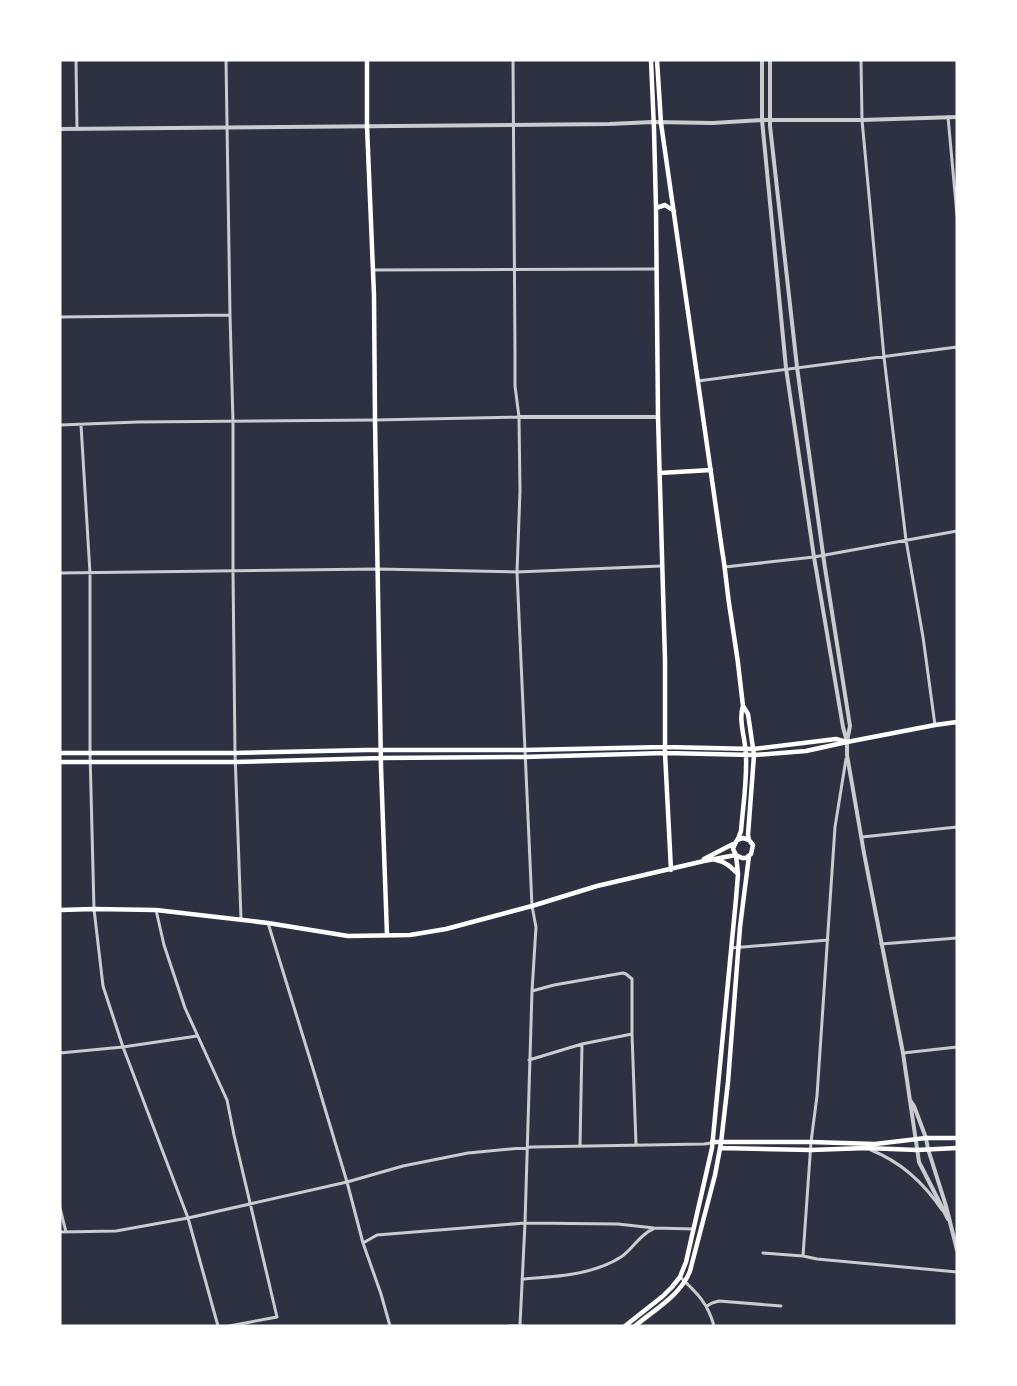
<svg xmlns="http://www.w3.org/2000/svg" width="1017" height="1386" font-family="Commissioner,sans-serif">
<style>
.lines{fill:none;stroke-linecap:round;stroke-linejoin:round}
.minor{stroke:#caccd0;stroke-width:3}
.tertiary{stroke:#caccd0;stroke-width:4}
.secondary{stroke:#fff;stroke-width:4.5}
</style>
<rect width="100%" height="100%" fill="#2d3142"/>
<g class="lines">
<path class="minor" d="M 76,60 L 77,129
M 226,60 L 230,315 L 233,422 L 233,570 L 235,753 L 241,919
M 513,60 L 515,351 L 515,386 L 519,417 L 520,491 L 517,572 L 532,906 L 536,927 L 532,991 L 525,1223 L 520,1325
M 861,60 L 862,120 L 884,357 L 906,540 L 923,637 L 935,725
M 948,117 L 957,215
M 374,270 L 656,269
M 60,317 L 230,315
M 698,381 L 957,347
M 60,425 L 138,422 L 375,420 L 519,417
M 81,425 L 90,573 L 90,752 L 94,909 L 103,986 L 123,1047 L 188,1218 L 218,1326
M 725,567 L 814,557 L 957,531
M 60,573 L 378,569 L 517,572 L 661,566
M 862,837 L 957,827
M 156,910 L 164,945 L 185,1008 L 227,1100 L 234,1135 L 277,1317 L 229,1326
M 268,923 L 314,1072 L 347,1182 L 363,1243 L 381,1294 L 390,1326
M 881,944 L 957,938
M 731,948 L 828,940
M 532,991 L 554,985 L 623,973 L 626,974 L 632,979 L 632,1034 L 582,1044 L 580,1146
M 632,1034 L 636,1144
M 60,1053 L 123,1047 L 197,1036
M 903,1053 L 957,1047
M 529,1060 L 582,1044
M 871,1150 C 901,1162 924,1183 942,1210
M 60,1208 L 66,1232
M 60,1232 L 116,1231 L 188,1218 L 347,1182 L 403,1166 L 468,1153 L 532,1147 L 704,1144 L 712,1143
M 363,1243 L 377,1235 L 525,1223 L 618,1224 L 654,1228 L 694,1229
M 763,1253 L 803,1256 L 817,1259 L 957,1272
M 803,1256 L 811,1142 L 817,1096 L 835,827 L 846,759
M 680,1277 C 697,1293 708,1303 714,1326
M 522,1279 C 555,1277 593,1275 621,1257 C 633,1249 639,1235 653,1229
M 707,1306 L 712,1303 L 719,1301 L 781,1306
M 509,1326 L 524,1326"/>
<path class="tertiary" d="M 762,60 L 762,120 L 786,368 L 814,557 L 843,727 L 847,742 L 847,755 L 864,853 L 903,1053 L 919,1162 L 948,1219
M 770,60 L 770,126 L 797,367 L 825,568 L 850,726 L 847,741
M 60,129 L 609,124 L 653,122 L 713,123 L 762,120 L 862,120 L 957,117
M 519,417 L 658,417
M 910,1100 L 914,1106 L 926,1138 L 928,1149 L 946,1206 L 957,1250"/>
<path class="secondary" d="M 367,60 L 367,126 L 374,295 L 375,420 L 381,767 L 387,935
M 651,60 L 654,129 L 656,208 L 658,417 L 665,660 L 665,753 L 671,870
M 657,60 L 661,123 L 722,550 C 726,572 727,594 731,616 C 736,646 740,676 743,706 L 748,714 L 754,755 L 748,835 L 749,840
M 656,208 L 665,205 L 674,211
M 660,473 L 711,470
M 60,753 L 235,753 L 366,750 L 524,750 L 665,747 L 753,749 L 836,739 L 847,742 L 935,725 L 957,722
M 60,762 L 235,762 L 381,758 L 524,757 L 665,753 L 754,755 L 806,751 L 847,742
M 738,839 L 741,831 C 743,806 747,782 746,757 C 746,740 738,721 743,706
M 704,859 L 733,844
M 716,860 C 725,861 732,868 738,874
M 60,910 L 94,909 L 156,910 L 268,923 L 348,936 L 410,935 L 446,929 L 532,906 L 597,886 L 704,861 L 736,855 L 742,858 L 746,858 L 751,854 L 753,845 L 749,840 L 743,838 L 737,840 L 734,846 L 733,849 L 736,855 L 738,874 L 736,899 L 712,1148 L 686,1262 L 680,1277 L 672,1287 L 663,1296 L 625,1326
M 712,1142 L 811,1142 L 875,1144 L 926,1138 L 957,1138
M 720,1148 L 811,1150 L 866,1148 L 917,1150 L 957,1148
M 635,1326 C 654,1310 681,1295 690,1271 L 715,1175 L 721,1143 L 728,1082 L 740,927 L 749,856"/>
</g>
<rect width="1017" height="1386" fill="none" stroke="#ffffff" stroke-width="123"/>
</svg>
